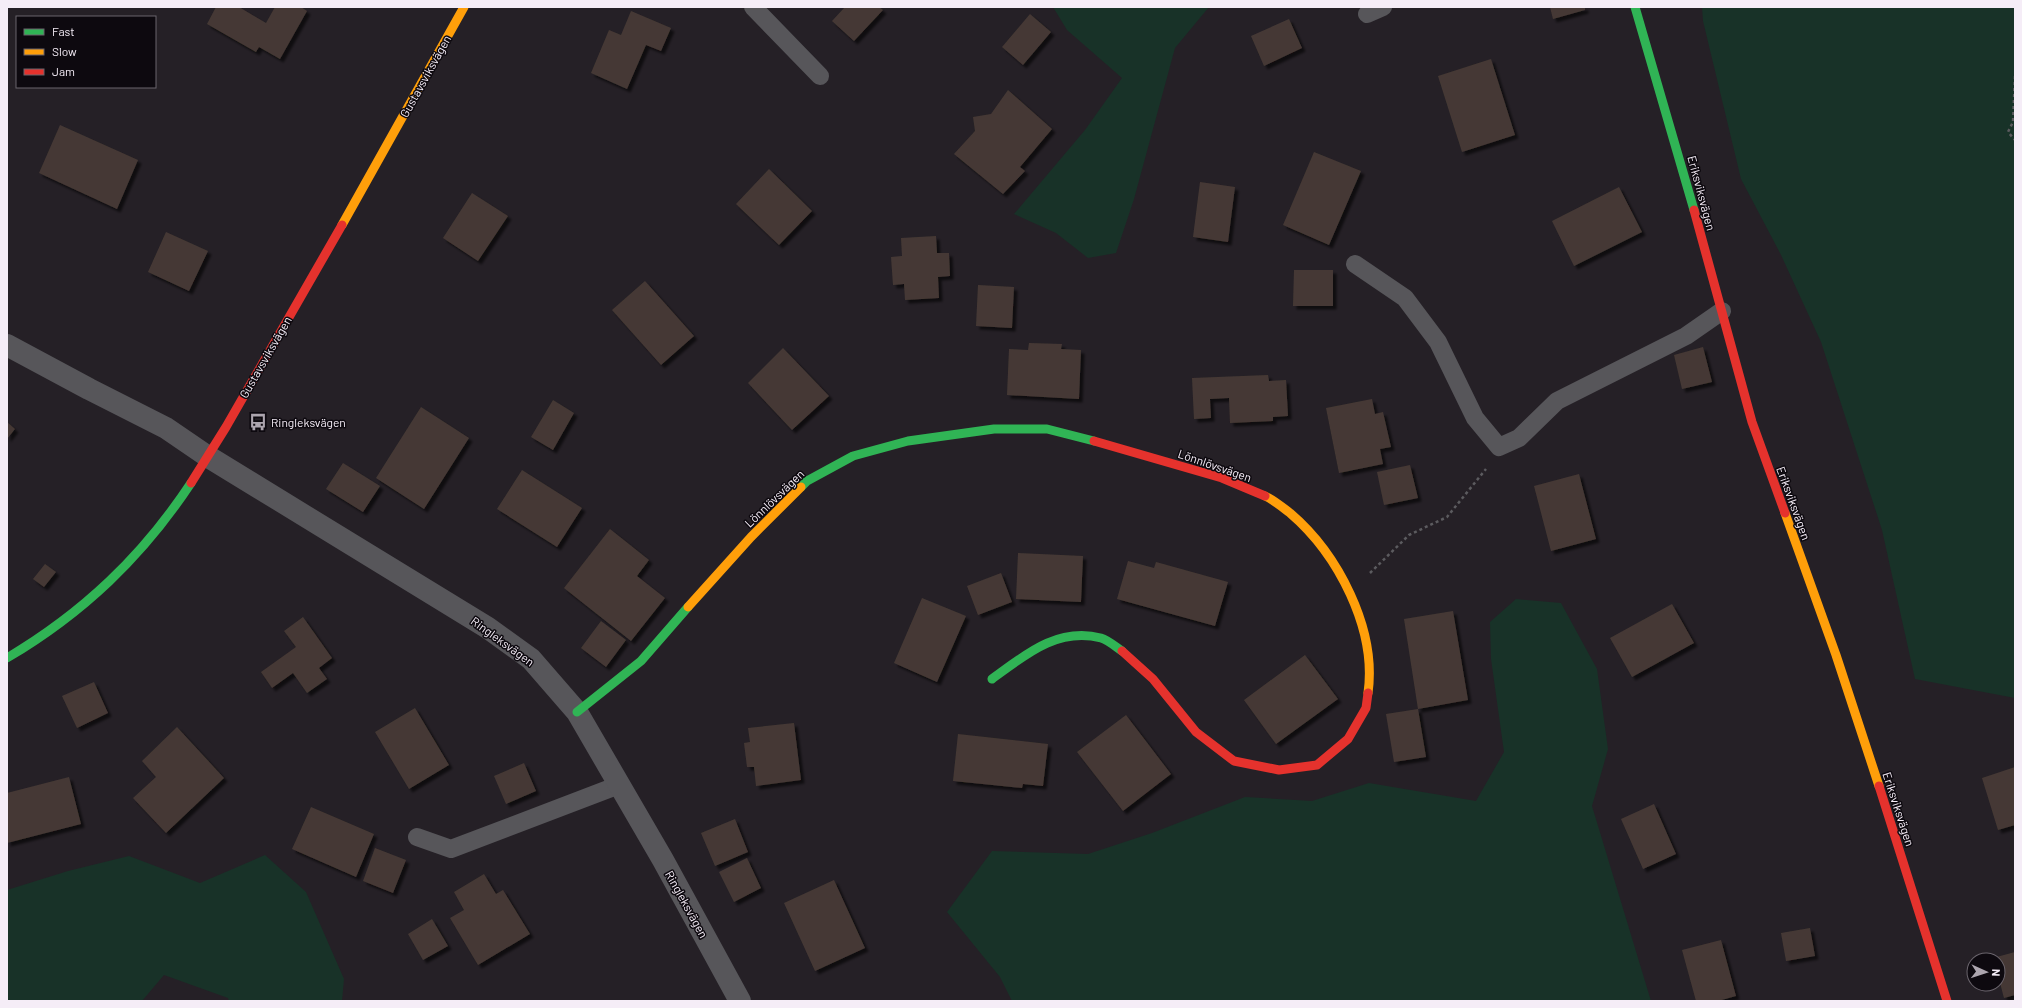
<svg xmlns="http://www.w3.org/2000/svg" width="2022" height="1008" font-family="Barlow,sans-serif">
<style>
.green{fill:#183228}
.building{fill:#453934;filter:url(#shadow)}
.lines{fill:none;stroke-linecap:round;stroke-linejoin:round}
.path{stroke:#5c5b5f;stroke-width:2.5;stroke-dasharray:3 3;stroke-linecap:butt}
.lane{stroke:#57565a;stroke-width:18}
.street{stroke:#57565a;stroke-width:22}
.fast{stroke:#30b455;stroke-width:9}
.slow{stroke:#ff9f0a;stroke-width:9}
.jam{stroke:#e5322d;stroke-width:9}
.labels{text-anchor:middle;dominant-baseline:central;stroke-width:3;stroke-linejoin:round;paint-order:stroke}
.street-label{font-size:12px;fill:#f5edf7;stroke:#0d090f}
.poi-label{font-size:12px;fill:#f5edf7;stroke:#0d090f;text-anchor:start}
</style>
<defs>
<filter id="shadow"><feDropShadow dx="3.5" dy="3.5" stdDeviation="1" flood-color="#0009"/></filter>
</defs>
<rect width="100%" height="100%" fill="#252026"/>
<path class="green" d="M 1053,7 L 1209,7 L 1175,48 L 1134,199 L 1116,253 L 1088,258 L 1056,233 L 1014,214 L 1085,130 L 1122,78 L 1067,30 Z
M 1702,7 L 2015,7 L 2015,698 L 1915,679 L 1882,530 L 1821,342 L 1781,255 L 1741,179 L 1703,21 Z
M 1516,599 L 1561,603 L 1597,669 L 1608,749 L 1592,806 L 1651,1001 L 1012,1001 L 1000,977 L 947,912 L 992,851 L 1088,854 L 1152,833 L 1245,797 L 1312,801 L 1369,783 L 1476,801 L 1504,752 L 1491,659 L 1490,622 Z
M 265,855 L 306,892 L 344,979 L 342,1001 L 229,1001 L 228,998 L 164,975 L 142,1001 L 7,1001 L 7,890 L 68,871 L 129,856 L 200,883 Z"/>
<path class="building" d="M 216,7 L 239,7 L 266,23 L 275,7 L 301,7 L 307,11 L 280,59 L 259,47 L 256,52 L 207,24 Z
M 845,7 L 879,7 L 883,10 L 854,41 L 832,21 Z
M 1550,7 L 1585,7 L 1585,10 L 1553,19 Z
M 631,11 L 671,28 L 661,51 L 646,45 L 627,89 L 591,73 L 609,30 L 621,35 Z
M 1030,14 L 1051,32 L 1023,65 L 1002,47 Z
M 1289,19 L 1302,48 L 1264,66 L 1251,36 Z
M 1491,59 L 1515,135 L 1462,152 L 1438,76 Z
M 1008,90 L 1052,129 L 1020,167 L 1025,171 L 1003,194 L 954,154 L 975,131 L 973,117 L 991,114 Z
M 60,125 L 138,160 L 117,209 L 39,173 Z
M 1314,152 L 1361,171 L 1329,245 L 1283,225 Z
M 769,169 L 812,211 L 779,245 L 736,204 Z
M 1200,182 L 1235,187 L 1228,242 L 1193,237 Z
M 1619,187 L 1642,232 L 1574,266 L 1552,221 Z
M 472,193 L 508,216 L 478,261 L 443,238 Z
M 166,232 L 208,251 L 189,291 L 148,272 Z
M 936,236 L 937,253 L 949,253 L 950,276 L 938,277 L 939,298 L 905,300 L 904,284 L 893,285 L 891,257 L 902,256 L 901,238 Z
M 1294,270 L 1333,270 L 1333,306 L 1293,306 Z
M 645,281 L 694,336 L 661,365 L 612,310 Z
M 978,285 L 1014,287 L 1012,328 L 976,326 Z
M 1029,343 L 1062,344 L 1061,349 L 1081,350 L 1079,399 L 1007,395 L 1009,349 L 1028,350 Z
M 1703,347 L 1712,382 L 1682,389 L 1674,355 Z
M 783,348 L 829,396 L 792,430 L 748,383 Z
M 1268,375 L 1269,381 L 1286,380 L 1288,416 L 1273,417 L 1273,421 L 1230,423 L 1229,398 L 1210,399 L 1211,418 L 1194,419 L 1192,378 Z
M 1372,399 L 1375,414 L 1383,412 L 1391,447 L 1380,449 L 1383,464 L 1339,473 L 1326,408 Z
M 553,400 L 574,413 L 553,450 L 531,437 Z
M 421,407 L 469,438 L 424,509 L 376,478 Z
M 7,422 L 15,429 L 7,439 Z
M 343,463 L 380,486 L 363,512 L 326,489 Z
M 1410,465 L 1418,498 L 1384,505 L 1377,472 Z
M 522,470 L 582,508 L 557,547 L 497,509 Z
M 1579,474 L 1596,539 L 1551,551 L 1534,486 Z
M 610,529 L 649,560 L 637,576 L 665,598 L 631,641 L 564,588 Z
M 1018,553 L 1083,556 L 1081,602 L 1016,599 Z
M 1128,561 L 1154,568 L 1156,562 L 1228,582 L 1215,626 L 1117,599 Z
M 45,564 L 56,572 L 44,587 L 33,579 Z
M 1001,573 L 1012,602 L 978,615 L 967,586 Z
M 922,598 L 966,616 L 937,682 L 894,663 Z
M 1672,604 L 1694,643 L 1632,677 L 1610,638 Z
M 1453,611 L 1468,700 L 1418,709 L 1404,619 Z
M 303,617 L 332,658 L 319,668 L 327,679 L 307,693 L 293,673 L 272,688 L 261,672 L 296,647 L 284,631 Z
M 601,621 L 626,640 L 606,667 L 581,648 Z
M 1305,655 L 1338,699 L 1276,744 L 1244,700 Z
M 94,682 L 108,713 L 77,728 L 62,696 Z
M 415,708 L 449,765 L 409,789 L 375,732 Z
M 1418,709 L 1426,757 L 1394,762 L 1386,714 Z
M 1126,715 L 1171,774 L 1123,811 L 1077,752 Z
M 794,723 L 801,780 L 756,786 L 754,767 L 747,767 L 744,743 L 750,742 L 748,728 Z
M 177,727 L 224,778 L 166,833 L 133,798 L 156,777 L 142,761 Z
M 958,734 L 1048,744 L 1043,786 L 1023,784 L 1022,788 L 953,781 Z
M 524,763 L 536,791 L 506,804 L 494,776 Z
M 2015,767 L 2015,825 L 1998,830 L 1982,778 Z
M 69,777 L 81,824 L 7,843 L 7,793 Z
M 1654,804 L 1676,854 L 1643,869 L 1621,819 Z
M 311,807 L 374,834 L 356,877 L 292,849 Z
M 735,819 L 748,852 L 715,866 L 701,833 Z
M 375,848 L 406,860 L 393,893 L 363,881 Z
M 747,858 L 761,888 L 734,902 L 719,872 Z
M 484,874 L 496,894 L 503,890 L 530,934 L 478,965 L 450,918 L 464,910 L 454,892 Z
M 834,880 L 865,948 L 815,971 L 784,903 Z
M 432,919 L 448,946 L 423,960 L 408,934 Z
M 1810,928 L 1815,956 L 1786,961 L 1781,933 Z
M 1721,940 L 1736,996 L 1718,1001 L 1696,1001 L 1682,950 Z
M 2015,952 L 2015,995 L 2004,998 L 1998,975 L 1998,960 L 1994,960 L 1993,958 Z"/>
<g class="lines">
<path class="path" d="M 2015,76 L 2013,122 L 2008,132 L 2015,140
M 1370,573 L 1409,535 L 1447,517 L 1486,469"/>
<path class="lane" d="M 753,7 L 820,76
M 1367,14 L 1383,7
M 1355,264 L 1405,298 L 1438,342 L 1475,418 L 1499,447 L 1519,438 L 1557,401 L 1686,336 L 1722,311
M 417,837 L 451,849 L 619,785"/>
<path class="street" d="M 7,345 L 89,389 L 166,428 L 207,456 L 488,628 L 531,659 L 577,712 L 663,860 L 740,1001"/>
<path class="fast" d="M 1635,7 L 1694,210
M 801,487 L 807,481 L 853,456 L 908,441 L 994,429 L 1047,429 L 1094,441
M 7,658 C 83,613 142,557 191,483
M 992,679 C 1025,655 1057,627 1101,638 C 1108,640 1116,647 1122,651
M 577,712 L 641,661 L 688,607"/>
<path class="slow" d="M 342,225 L 464,7
M 1265,496 C 1274,500 1282,507 1290,513 C 1338,554 1377,629 1368,693
M 1785,513 L 1836,655 L 1879,786
M 688,607 L 751,537 L 801,487"/>
<path class="jam" d="M 1694,210 L 1752,422 L 1785,513
M 1094,441 L 1222,478 L 1265,496
M 191,483 L 226,427 L 342,225
M 1122,651 L 1153,679 L 1196,732 L 1234,761 L 1279,770 L 1317,765 L 1348,739 L 1366,708 L 1368,693
M 1879,786 L 1947,1001"/>
</g>
<defs>
<g id="bus-bare" transform="scale(1.38)"><path d="M-5-6H5V4H4V6H2V4H-2V6H-4V4H-5ZM-3.5-4V0h7V-4ZM-3.5 1.2v1.5H-2V1.2ZM2 1.2v1.5H3.5V1.2Z" fill="#aca5ae" stroke="#0d090f" stroke-width="2.5" paint-order="stroke"/></g>
</defs>
<g fill-rule="evenodd">
<use href="#bus-bare" x="258" y="422"/>
</g>
<g class="labels">
<g class="street-label">
<text transform="translate(425 76) rotate(-61)">Gustavsviksvägen</text>
<text transform="translate(1702 193) rotate(75)">Eriksviksvägen</text>
<text transform="translate(265 357) rotate(-60)">Gustavsviksvägen</text>
<text transform="translate(1215 465) rotate(19)">Lönnlövsvägen</text>
<text transform="translate(774 498) rotate(-44)">Lönnlövsvägen</text>
<text transform="translate(1794 503) rotate(70)">Eriksviksvägen</text>
<text transform="translate(503 641) rotate(36)">Ringleksvägen</text>
<text transform="translate(1899 809) rotate(72)">Eriksviksvägen</text>
<text transform="translate(687 904) rotate(61)">Ringleksvägen</text>
</g>
<g class="poi-label">
<text x="271" y="422">Ringleksvägen</text>
</g>
</g>
<rect width="2022" height="1008" fill="none" stroke="#f5edf7" stroke-width="16"/>
<rect x="16" y="16" width="140" height="72" fill="#0d090f" stroke="#6a646c"/>
<rect x="24" y="29" width="20" height="6" fill="#30b455" stroke="#6a646c"/>
<text x="52" y="36" font-size="12" fill="#f5edf7">Fast</text>
<rect x="24" y="49" width="20" height="6" fill="#ff9f0a" stroke="#6a646c"/>
<text x="52" y="56" font-size="12" fill="#f5edf7">Slow</text>
<rect x="24" y="69" width="20" height="6" fill="#e5322d" stroke="#6a646c"/>
<text x="52" y="76" font-size="12" fill="#f5edf7">Jam</text>
<g transform="translate(1986 972) rotate(93)"><circle r="19" fill="#0d090f" stroke="#6a646c"/>
<path d="M0-3L7 15L0 10L-7 15Z" fill="#aca5ae"/>
<text y="-6" font-size="11" font-weight="bold" text-anchor="middle" fill="#f5edf7">N</text>
</g>
</svg>
